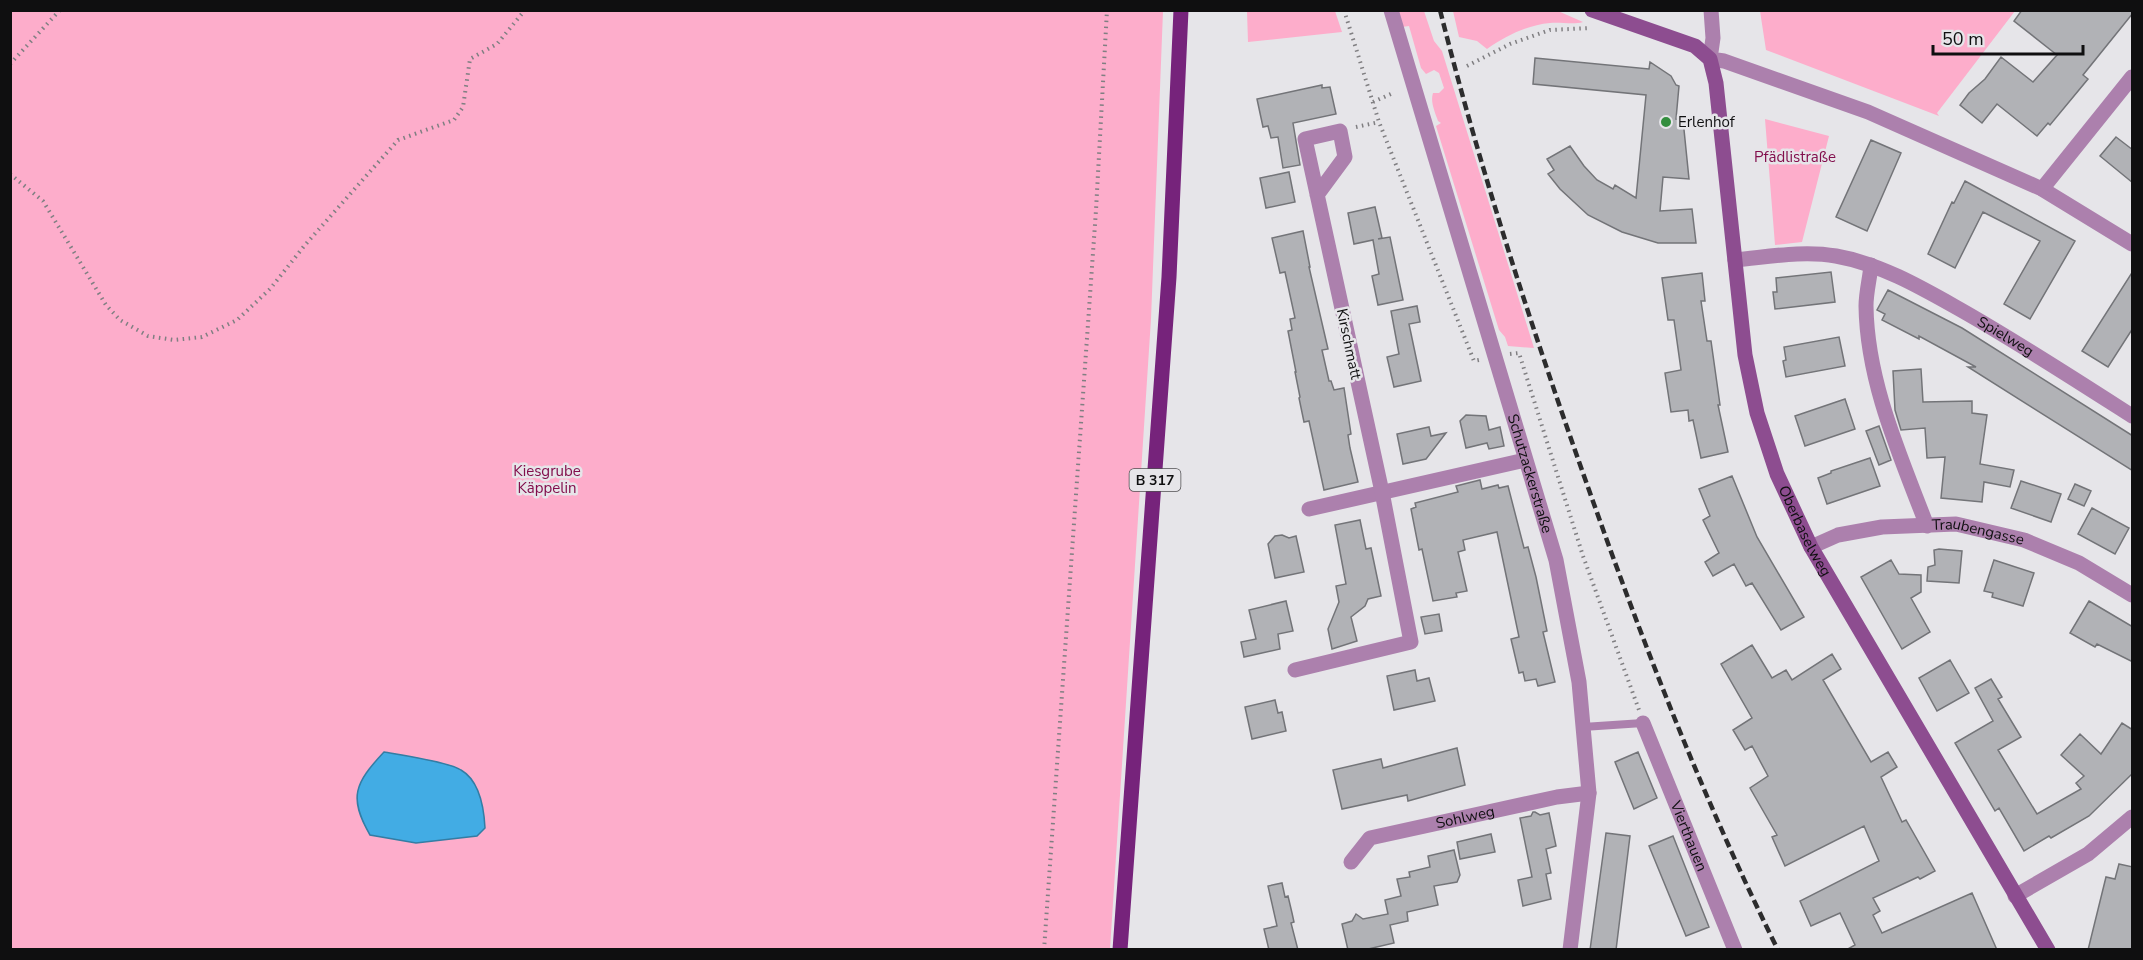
<svg xmlns="http://www.w3.org/2000/svg" width="2143" height="960" font-family="'Nunito Sans',sans-serif">
<style>
.green{fill:#fdadcb}
.water{fill:#42ace4;stroke:#337da4;stroke-width:1.5}
.building{fill:#b1b2b6;stroke:#737478;stroke-width:1.5}
.lines{fill:none;stroke-linecap:round;stroke-linejoin:round}
.path{stroke:#807f82;stroke-width:4;stroke-dasharray:1.5 4.5;stroke-linecap:butt}
.lane{stroke:#ac80ad;stroke-width:8}
.street{stroke:#ac80ad;stroke-width:15}
.secondary{stroke:#8d4d90;stroke-width:15}
.primary{stroke:#76237b;stroke-width:15}
.rail{stroke:#2c2c2d;stroke-width:4.5;stroke-dasharray:9 4.5;stroke-linecap:butt}
.poi-dot{fill:#338e3e;stroke:#e6e5e9;stroke-width:2}
.labels{text-anchor:middle;dominant-baseline:central;stroke-width:5;stroke-linejoin:round;paint-order:stroke}
.shield{fill:#e6e5e9;stroke:#504f51;stroke-width:1.5}
.shield-label{font-size:14px;font-weight:bold;fill:#0f0f10}
.poi-label{font-size:15px;fill:#0f0f10;stroke:#e6e5e9;text-anchor:start}
.park-label{font-size:15px;fill:#820e4c;stroke:#e6e5e9}
.street-label{font-size:15px;fill:#0f0f10;stroke:#e6e5e9}
</style>
<rect width="100%" height="100%" fill="#e6e5e9"/>
<path class="green" d="M 10,11 L 1163,11 L 1151,319 L 1110,949 L 11,949 Z
M 1247,11 L 1335,11 L 1342,32 L 1248,42 Z
M 1398,11 L 1424,11 L 1434,41 L 1442,51 L 1534,348 L 1508,346 L 1505,337 L 1499,330 L 1436,126 L 1441,123 L 1438,121 C 1435,112 1430,102 1433,93 L 1439,93 L 1444,88 L 1439,73 L 1434,70 L 1426,74 L 1421,68 L 1409,26 L 1402,27 Z
M 1453,11 L 1558,11 L 1583,22 C 1574,25 1561,22 1550,23 C 1527,25 1506,36 1487,49 L 1477,41 L 1459,37 Z
M 1760,11 L 2015,11 L 1937,113 L 1939,116 L 1766,50 Z
M 1765,119 L 1829,136 L 1802,242 L 1775,245 Z"/>
<path class="water" d="M 384,752 C 401,755 449,762 461,770 C 480,781 484,808 485,828 L 477,836 L 416,843 L 370,835 C 348,797 355,783 384,752 Z"/>
<path class="building" d="M 2022,10 L 2133,10 L 2133,13 L 2083,75 L 2088,79 L 2050,125 L 2048,123 L 2037,136 L 1997,104 L 1982,123 L 1960,105 L 1969,93 L 1985,79 L 2001,57 L 2033,82 L 2057,55 L 2014,21 Z
M 1535,58 L 1649,69 L 1650,62 L 1671,76 L 1676,85 L 1679,86 L 1676,119 L 1683,120 L 1689,179 L 1663,177 L 1660,211 L 1692,209 L 1696,243 L 1658,243 L 1622,232 L 1588,215 L 1560,189 L 1548,174 L 1554,170 L 1547,159 L 1570,146 L 1584,166 L 1597,180 L 1613,189 L 1615,185 L 1636,198 L 1646,95 L 1533,84 Z
M 1322,85 L 1322,88 L 1330,87 L 1336,114 L 1293,123 L 1300,165 L 1283,168 L 1278,137 L 1271,138 L 1268,126 L 1263,127 L 1257,99 Z
M 2116,137 L 2133,150 L 2133,183 L 2100,156 Z
M 1871,140 L 1901,153 L 1867,231 L 1836,217 Z
M 1289,172 L 1295,202 L 1266,208 L 1260,178 Z
M 1965,181 L 2075,241 L 2030,319 L 2004,304 L 2040,241 L 1983,212 L 1955,268 L 1928,254 L 1952,202 L 1954,203 Z
M 1375,207 L 1382,238 L 1378,239 L 1390,237 L 1403,300 L 1378,305 L 1372,276 L 1379,274 L 1373,240 L 1354,244 L 1348,213 Z
M 1303,231 L 1310,267 L 1309,267 L 1328,349 L 1322,350 L 1329,381 L 1331,381 L 1334,390 L 1344,388 L 1351,434 L 1348,435 L 1350,448 L 1358,482 L 1324,490 L 1309,421 L 1304,422 L 1299,398 L 1300,397 L 1295,372 L 1296,372 L 1288,331 L 1292,330 L 1290,319 L 1295,318 L 1285,272 L 1280,273 L 1272,238 Z
M 2133,271 L 2133,328 L 2108,367 L 2082,351 Z
M 1831,272 L 1835,302 L 1775,309 L 1773,292 L 1777,292 L 1776,278 Z
M 1702,273 L 1705,301 L 1701,301 L 1707,341 L 1711,341 L 1720,405 L 1718,405 L 1728,452 L 1701,458 L 1693,420 L 1689,421 L 1688,410 L 1671,412 L 1665,373 L 1681,370 L 1674,320 L 1668,320 L 1662,278 Z
M 1888,290 L 1962,328 L 2133,436 L 2133,471 L 1968,367 L 1976,367 L 1919,336 L 1919,339 L 1882,320 L 1885,314 L 1877,310 Z
M 1417,306 L 1420,322 L 1409,324 L 1421,381 L 1394,387 L 1387,357 L 1399,354 L 1391,311 Z
M 1839,337 L 1845,366 L 1786,377 L 1783,361 L 1786,360 L 1784,347 Z
M 1921,369 L 1923,402 L 1972,401 L 1972,413 L 1987,415 L 1980,464 L 2014,470 L 2010,487 L 1984,482 L 1982,502 L 1941,498 L 1945,457 L 1927,458 L 1925,428 L 1901,430 L 1895,410 L 1893,371 Z
M 1845,399 L 1855,429 L 1805,446 L 1795,416 Z
M 1466,415 L 1486,416 L 1489,430 L 1500,427 L 1504,446 L 1489,449 L 1487,443 L 1466,448 L 1460,421 Z
M 1879,426 L 1891,460 L 1879,465 L 1866,431 Z
M 1429,427 L 1431,436 L 1446,433 L 1426,459 L 1403,464 L 1397,434 Z
M 1870,458 L 1880,486 L 1827,504 L 1818,478 L 1831,473 L 1831,471 Z
M 1732,476 L 1757,537 L 1804,617 L 1781,630 L 1752,583 L 1746,586 L 1734,564 L 1713,576 L 1705,562 L 1719,553 L 1703,520 L 1710,516 L 1699,489 Z
M 1480,480 L 1482,489 L 1498,485 L 1499,488 L 1508,486 L 1524,548 L 1528,547 L 1536,577 L 1547,631 L 1543,632 L 1555,682 L 1538,686 L 1536,679 L 1525,681 L 1523,672 L 1519,673 L 1511,639 L 1519,637 L 1497,532 L 1463,540 L 1465,550 L 1458,552 L 1467,591 L 1456,593 L 1457,597 L 1433,601 L 1422,549 L 1419,550 L 1411,509 L 1416,507 L 1415,503 L 1458,492 L 1456,486 Z
M 2021,481 L 2061,494 L 2051,522 L 2011,508 Z
M 2075,484 L 2091,491 L 2084,506 L 2068,499 Z
M 2092,508 L 2129,528 L 2115,554 L 2078,534 Z
M 1360,520 L 1366,549 L 1371,548 L 1381,596 L 1368,599 L 1365,606 L 1351,617 L 1357,641 L 1332,649 L 1328,629 L 1339,602 L 1336,586 L 1346,584 L 1335,525 Z
M 1282,535 L 1289,538 L 1296,536 L 1304,572 L 1275,578 L 1268,544 L 1275,536 Z
M 1939,549 L 1962,551 L 1959,583 L 1927,581 L 1928,567 L 1935,565 L 1934,550 Z
M 1891,560 L 1899,574 L 1921,575 L 1921,592 L 1911,598 L 1930,632 L 1902,649 L 1861,577 Z
M 1994,560 L 2034,573 L 2023,606 L 1992,597 L 1993,593 L 1984,591 Z
M 1286,601 L 1293,631 L 1278,634 L 1280,649 L 1244,657 L 1241,642 L 1256,639 L 1249,610 Z
M 2089,601 L 2133,627 L 2133,662 L 2097,644 L 2095,647 L 2070,633 Z
M 1439,614 L 1442,631 L 1425,634 L 1421,617 Z
M 1752,645 L 1772,678 L 1786,670 L 1792,680 L 1832,654 L 1841,669 L 1823,680 L 1871,762 L 1888,752 L 1897,767 L 1881,777 L 1902,822 L 1906,820 L 1935,871 L 1920,879 L 1918,877 L 1873,898 L 1880,911 L 1873,915 L 1882,933 L 1972,893 L 1997,950 L 1846,950 L 1855,945 L 1840,913 L 1811,926 L 1800,901 L 1879,861 L 1864,826 L 1785,866 L 1772,837 L 1777,835 L 1750,788 L 1768,776 L 1752,746 L 1745,750 L 1733,730 L 1752,718 L 1721,664 Z
M 1950,660 L 1969,693 L 1937,711 L 1919,678 Z
M 1415,670 L 1417,681 L 1429,678 L 1435,701 L 1394,710 L 1387,676 Z
M 1991,679 L 2002,697 L 1998,699 L 2021,737 L 1998,750 L 2037,814 L 2081,789 L 2076,783 L 2084,776 L 2061,755 L 2080,734 L 2101,754 L 2122,723 L 2133,730 L 2133,773 L 2089,816 L 2051,838 L 2049,836 L 2024,851 L 1999,808 L 1995,811 L 1955,743 L 1993,721 L 1975,688 Z
M 1275,700 L 1278,713 L 1282,712 L 1286,731 L 1252,739 L 1245,707 Z
M 1457,748 L 1465,785 L 1408,801 L 1407,795 L 1342,809 L 1333,770 L 1381,759 L 1383,768 Z
M 1638,752 L 1657,798 L 1634,809 L 1615,762 Z
M 1533,812 L 1535,812 L 1540,815 L 1549,813 L 1556,846 L 1546,849 L 1551,873 L 1546,874 L 1551,899 L 1523,906 L 1518,880 L 1532,877 L 1520,818 L 1531,816 Z
M 1606,833 L 1630,836 L 1616,950 L 1590,950 Z
M 1491,834 L 1495,852 L 1460,859 L 1457,842 Z
M 1673,836 L 1709,927 L 1686,936 L 1649,846 Z
M 1454,850 L 1460,875 L 1457,882 L 1434,886 L 1438,905 L 1407,912 L 1408,921 L 1390,925 L 1394,943 L 1364,950 L 1348,950 L 1342,924 L 1352,921 L 1356,914 L 1363,919 L 1388,914 L 1385,900 L 1401,896 L 1397,879 L 1410,877 L 1409,872 L 1430,867 L 1428,856 Z
M 2119,864 L 2133,867 L 2133,950 L 2088,950 L 2106,877 L 2115,879 Z
M 1282,883 L 1285,897 L 1288,896 L 1292,913 L 1294,922 L 1291,923 L 1298,950 L 1269,950 L 1264,929 L 1277,926 L 1268,886 Z"/>
<g class="lines">
<path class="path" d="M 1344,10 L 1379,122 L 1474,361 L 1479,360
M 10,64 L 60,10
M 1467,66 L 1510,44 L 1550,30 L 1590,28
M 1373,102 L 1393,93
M 1356,127 L 1379,122
M 10,174 L 43,201 L 106,305 L 120,320 L 148,336 L 174,340 L 202,337 L 237,320 L 270,289 L 305,245 L 398,140 L 454,120 L 463,107 L 470,59 L 497,44 L 525,10
M 1510,354 L 1519,353 L 1583,556 L 1639,710
M 1044,950 L 1096,210 L 1107,10"/>
<path class="lane" d="M 1583,727 L 1643,723"/>
<g class="street">
<path id="s1" d="M 1391,10 L 1556,560 L 1579,682 L 1589,793 L 1570,950"/>
<path d="M 1711,10 L 1713,38 L 1710,59 L 1724,61 L 1868,112 L 2042,189 L 2132,244"/>
<path d="M 2042,189 L 2132,77"/>
<path id="s2" d="M 1735,260 C 1768,257 1803,250 1836,256 C 1881,264 1922,288 1961,310 C 2019,343 2076,380 2132,416"/>
<path d="M 1871,265 C 1870,278 1866,292 1866,306 C 1867,382 1900,455 1927,526"/>
<path d="M 1309,509 L 1525,460"/>
<path id="s3" d="M 1811,547 L 1838,535 L 1882,527 L 1956,524 L 2024,540 L 2079,563 L 2132,595"/>
<path d="M 1295,670 L 1411,642 L 1382,492 L 1305,139 L 1340,131 L 1345,157 L 1317,195"/>
<path id="s4" d="M 1643,723 L 1735,950"/>
<path id="s5" d="M 1351,862 L 1370,838 L 1557,797 L 1589,793"/>
<path d="M 2015,896 L 2088,854 L 2132,817"/>
</g>
<path class="secondary" id="s6" d="M 1592,10 L 1695,46 L 1710,59 L 1716,83 L 1745,355 L 1757,413 L 1777,474 L 1811,547 L 2048,950"/>
<path class="primary" d="M 1120,950 L 1169,277 L 1181,10"/>
<path class="rail" d="M 1440,10 C 1481,173 1533,332 1589,490 C 1644,646 1704,801 1778,950"/>
</g>
<circle class="poi-dot" cx="1666" cy="122" r="6"/>
<g class="labels">
<rect class="shield" x="1129.5" y="469" width="51" height="22" rx="4.5"/>
<g class="shield-label">
<text x="1155" y="480">B 317</text>
</g>
<g class="poi-label">
<text x="1678" y="122">Erlenhof</text>
</g>
<g class="park-label">
<text x="1795" y="157">Pfädlistraße</text>
<text x="547" y="471">Kiesgrube<tspan x="547" dy="17">Käppelin</tspan></text>
</g>
<g class="street-label">
<text stroke="none"><textPath href="#s2" startOffset="290">Spielweg</textPath></text>
<text transform="translate(1349 344) rotate(78)">Kirschmatt</text>
<text stroke="none"><textPath href="#s1" startOffset="484">Schutzackerstraße</textPath></text>
<text stroke="none"><textPath href="#s6" startOffset="614">Oberbaselweg</textPath></text>
<text stroke="none"><textPath href="#s3" startOffset="171">Traubengasse</textPath></text>
<text stroke="none"><textPath href="#s5" startOffset="128">Sohlweg</textPath></text>
<text stroke="none"><textPath href="#s4" startOffset="122">Vierthauen</textPath></text>
</g>
</g>
<rect width="2143" height="960" fill="none" stroke="#0f0f10" stroke-width="24"/>
<path d="M1933 45v9h150v-9" fill="none" stroke="#0f0f10" stroke-width="3"/>
<text x="1942" y="45" font-size="18" fill="#0f0f10" stroke="#e6e5e9" stroke-width="4.5" paint-order="stroke">50 m</text>
</svg>
